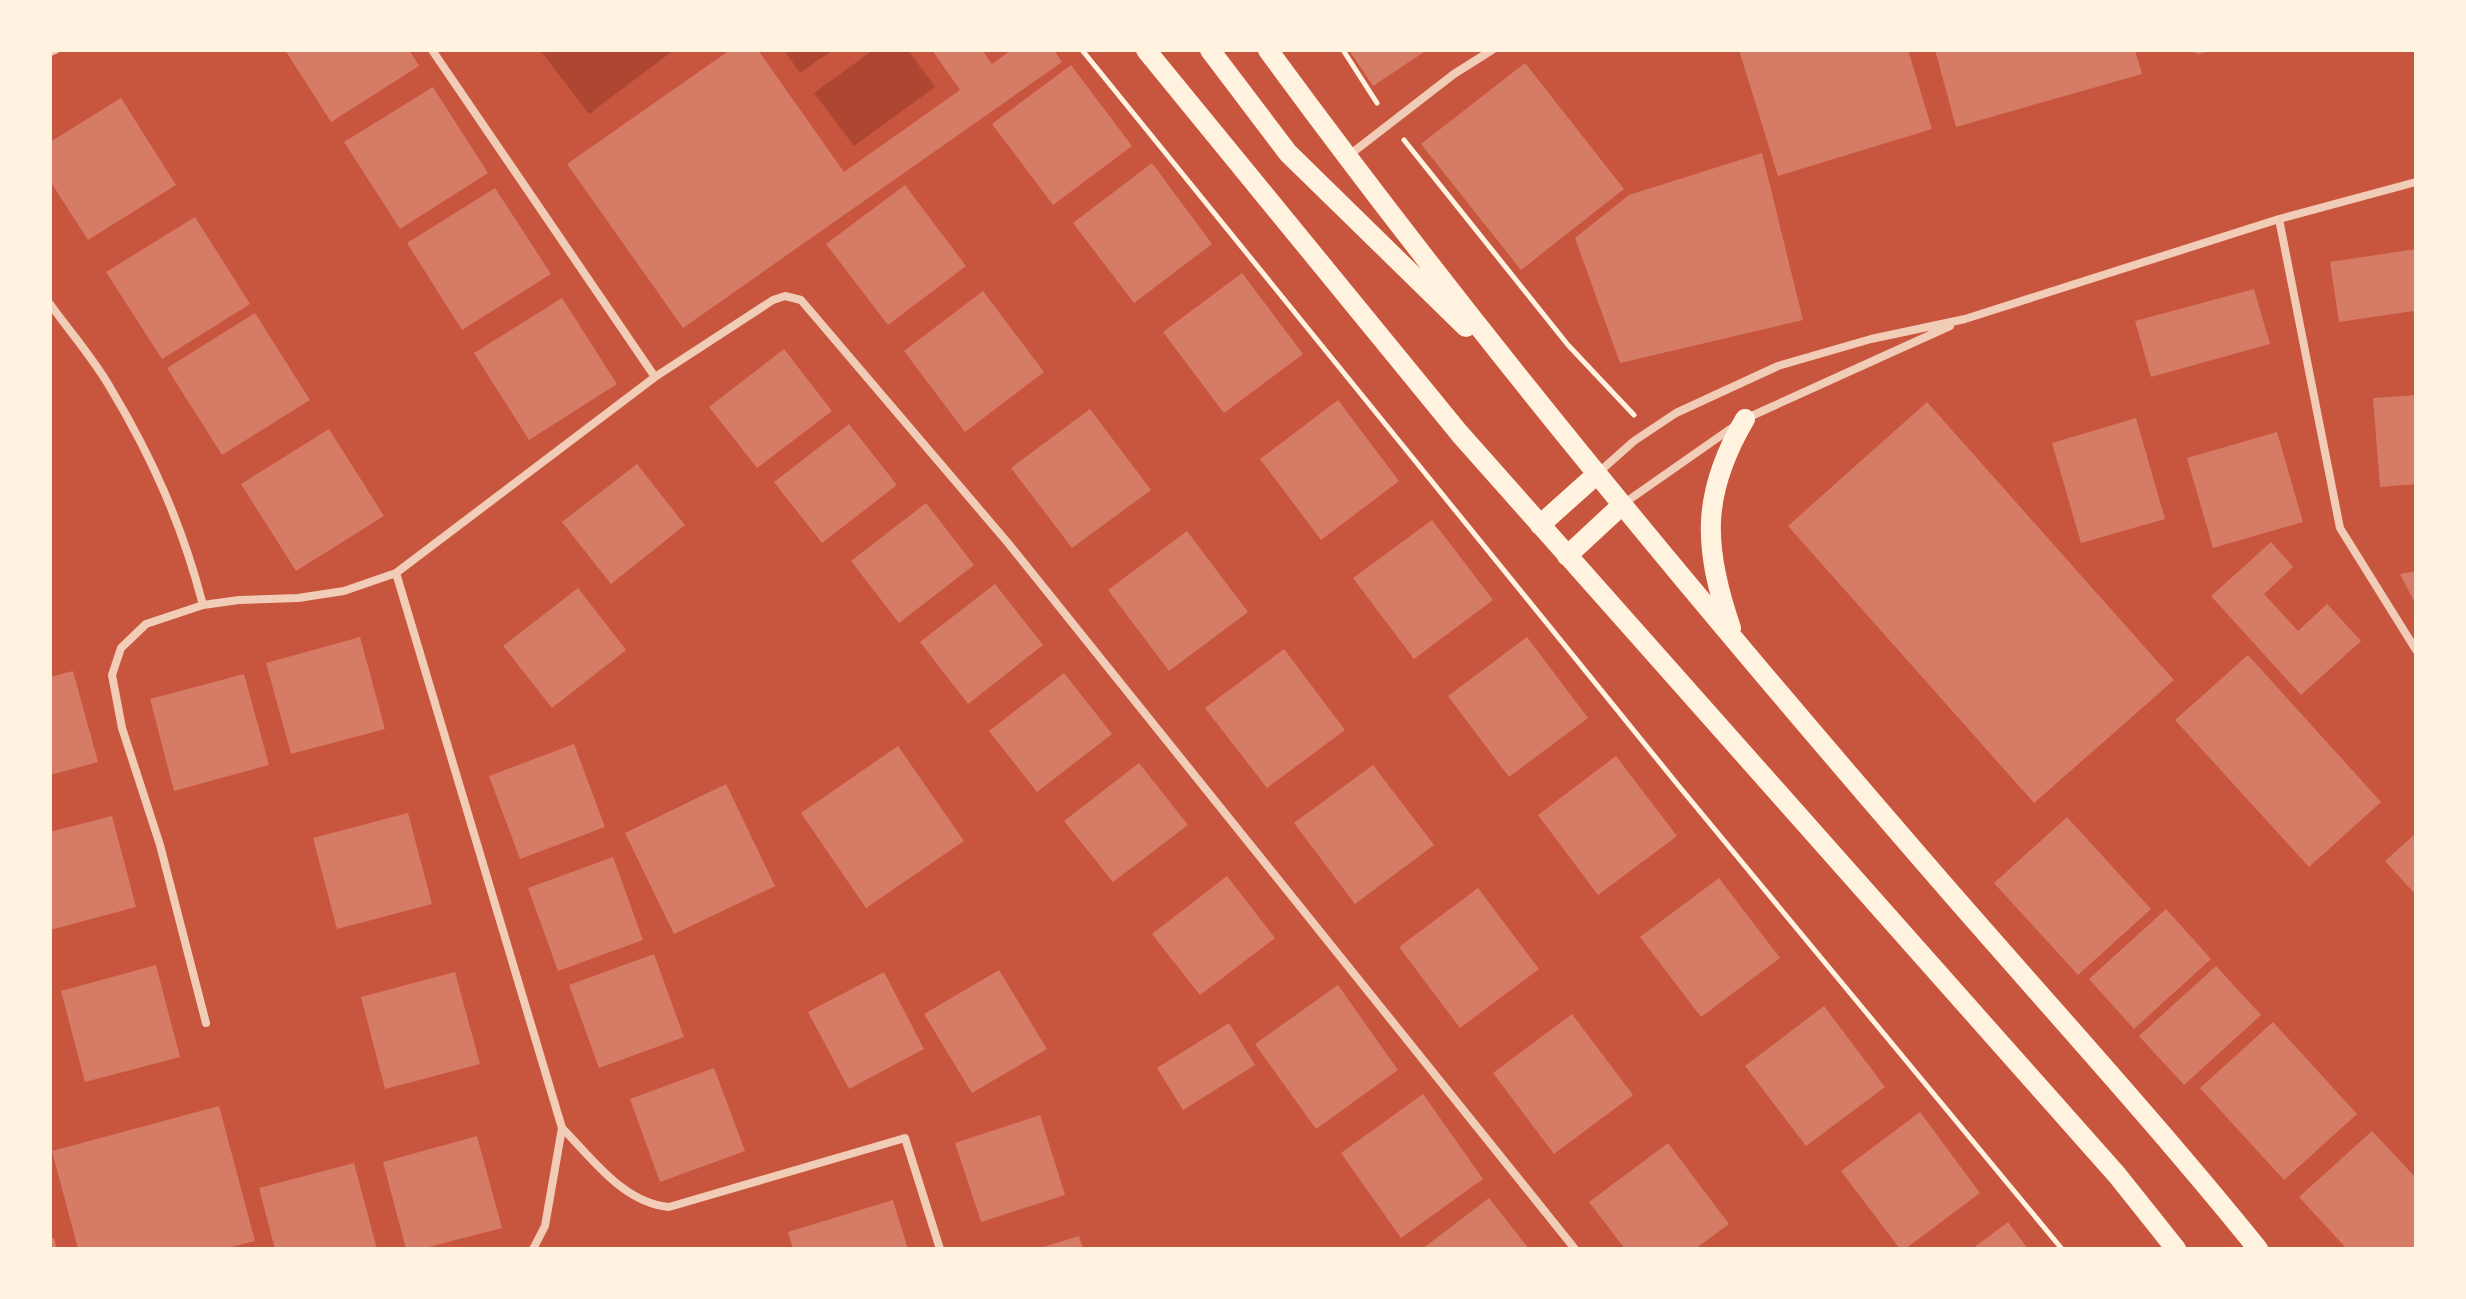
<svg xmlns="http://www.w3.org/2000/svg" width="2466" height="1299" font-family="'Fira Sans',sans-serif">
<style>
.green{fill:#ae4732}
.building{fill:#d67c66}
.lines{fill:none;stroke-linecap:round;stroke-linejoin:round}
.path{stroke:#fff3e0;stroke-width:5}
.minor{stroke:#f1ccb7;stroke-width:8}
.primary{stroke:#fff3e0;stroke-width:20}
</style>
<rect width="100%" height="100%" fill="#c8553d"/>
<path class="green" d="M 540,50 L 674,50 L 589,114 Z
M 784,50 L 833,50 L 800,73 Z
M 873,50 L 908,50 L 935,87 L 854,146 L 814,93 Z"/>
<path class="building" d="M 285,50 L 409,50 L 419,66 L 331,122 Z
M 730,50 L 758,50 L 844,172 L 960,90 L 932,50 L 982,50 L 992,64 L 1011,50 L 1054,50 L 1062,62 L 683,328 L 567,164 Z
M 1349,50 L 1427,50 L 1373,86 Z
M 1739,50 L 1908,50 L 1932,129 L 1778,176 Z
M 1935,50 L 2135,50 L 2142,74 L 1956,127 Z
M 2213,50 L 2199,54 L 2189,51 L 2189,50 Z
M 1525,63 L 1624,189 L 1521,270 L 1421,144 Z
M 1071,65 L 1132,146 L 1053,205 L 992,124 Z
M 433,87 L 488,173 L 400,229 L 344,142 Z
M 121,98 L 176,185 L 88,240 L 50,181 L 50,142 Z
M 1762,153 L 1803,320 L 1620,363 L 1575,238 L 1629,195 Z
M 1152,163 L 1212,244 L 1134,303 L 1073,223 Z
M 905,185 L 966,266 L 888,325 L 826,244 Z
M 495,188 L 551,274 L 462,330 L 407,243 Z
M 195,217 L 250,304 L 162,359 L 106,272 Z
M 2416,249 L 2416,321 L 2413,311 L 2339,322 L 2330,262 Z
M 1242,273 L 1303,354 L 1224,413 L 1163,332 Z
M 2254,289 L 2270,344 L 2151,377 L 2135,321 Z
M 983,291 L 1044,372 L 965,432 L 904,351 Z
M 562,298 L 617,384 L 529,440 L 474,353 Z
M 255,313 L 310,400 L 222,455 L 167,368 Z
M 784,349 L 832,411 L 757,468 L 709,407 Z
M 2416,395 L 2416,484 L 2380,487 L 2373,398 Z
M 1338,400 L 1399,481 L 1321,540 L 1260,459 Z
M 1927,402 L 2174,680 L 2034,803 L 1788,526 Z
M 1090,409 L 1151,490 L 1072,548 L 1011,468 Z
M 2136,418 L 2165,519 L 2081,543 L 2052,443 Z
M 849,424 L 897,485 L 822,543 L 774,482 Z
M 329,429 L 384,516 L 296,571 L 241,484 Z
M 2277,432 L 2303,522 L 2213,548 L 2187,458 Z
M 637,464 L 685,525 L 611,584 L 562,522 Z
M 926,503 L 974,565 L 899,623 L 851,561 Z
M 1432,520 L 1493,600 L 1414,659 L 1353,578 Z
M 1187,531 L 1248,612 L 1169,671 L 1108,590 Z
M 2271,542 L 2293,567 L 2264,594 L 2298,631 L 2327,604 L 2361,641 L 2301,695 L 2211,596 Z
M 2416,571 L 2416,605 L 2400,574 Z
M 995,584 L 1043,645 L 968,704 L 920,642 Z
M 578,588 L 626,650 L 552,708 L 503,646 Z
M 360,637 L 385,729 L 291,754 L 266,663 Z
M 1527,637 L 1588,718 L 1509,777 L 1448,696 Z
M 1284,649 L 1345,730 L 1267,788 L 1205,708 Z
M 2248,655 L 2381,802 L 2309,867 L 2175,720 Z
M 73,671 L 98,762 L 50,775 L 50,677 Z
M 1064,673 L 1112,734 L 1037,792 L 989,731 Z
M 244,674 L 269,765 L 174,791 L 150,699 Z
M 574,744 L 605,827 L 520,859 L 489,776 Z
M 898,746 L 964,841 L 866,908 L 801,813 Z
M 1616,756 L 1677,836 L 1598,895 L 1538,815 Z
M 1139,763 L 1188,825 L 1113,882 L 1064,821 Z
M 1373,765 L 1434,845 L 1355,904 L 1294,823 Z
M 726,784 L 775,886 L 674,934 L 625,833 Z
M 408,813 L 432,904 L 337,929 L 313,838 Z
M 112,816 L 136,907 L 50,930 L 50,832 Z
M 2067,817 L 2151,909 L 2078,975 L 1994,883 Z
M 2416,833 L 2416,895 L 2385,861 Z
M 613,857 L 643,940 L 558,971 L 528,888 Z
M 1227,876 L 1275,938 L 1200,995 L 1152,934 Z
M 1719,878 L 1780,958 L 1701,1017 L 1640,937 Z
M 1478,888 L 1539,969 L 1460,1028 L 1399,947 Z
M 2166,909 L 2211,959 L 2134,1029 L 2089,979 Z
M 654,954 L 684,1037 L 599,1068 L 569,985 Z
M 156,965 L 180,1057 L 85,1082 L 61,991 Z
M 2216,966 L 2261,1015 L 2184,1085 L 2139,1036 Z
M 999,970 L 1047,1049 L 972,1093 L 924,1014 Z
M 455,972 L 480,1064 L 385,1089 L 361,997 Z
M 884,972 L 924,1049 L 849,1089 L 808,1012 Z
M 1338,985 L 1398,1070 L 1316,1129 L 1255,1044 Z
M 1824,1006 L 1885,1087 L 1806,1146 L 1745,1066 Z
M 1572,1014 L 1633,1095 L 1554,1154 L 1493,1073 Z
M 2273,1022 L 2357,1114 L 2284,1180 L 2200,1088 Z
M 1229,1023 L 1255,1065 L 1183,1110 L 1157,1068 Z
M 714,1068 L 745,1151 L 660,1182 L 630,1099 Z
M 1423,1094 L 1483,1179 L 1401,1238 L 1341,1153 Z
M 219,1106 L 255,1241 L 223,1249 L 78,1249 L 52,1151 Z
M 1920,1112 L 1980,1193 L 1905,1249 L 1900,1249 L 1841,1171 Z
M 1040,1115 L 1065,1195 L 981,1222 L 955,1143 Z
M 2372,1131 L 2416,1178 L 2416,1249 L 2347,1249 L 2299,1197 Z
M 477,1136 L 502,1228 L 421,1249 L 406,1249 L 383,1162 Z
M 1668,1143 L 1729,1224 L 1695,1249 L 1625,1249 L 1589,1202 Z
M 354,1163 L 377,1249 L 275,1249 L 259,1188 Z
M 1489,1198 L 1529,1249 L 1422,1249 Z
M 893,1200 L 908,1249 L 793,1249 L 788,1232 Z
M 2008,1222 L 2028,1249 L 1972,1249 Z
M 1079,1236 L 1083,1249 L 1040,1249 L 1040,1248 Z
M 54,1238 L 57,1249 L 50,1249 L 50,1239 Z"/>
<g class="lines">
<path class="path" d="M 1082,50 L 1678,785 L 2062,1249
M 1343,50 L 1377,103
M 1404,140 L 1568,345 L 1634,415"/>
<path class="minor" d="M 432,50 L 655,377
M 50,52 L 55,50
M 1348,156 L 1454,74 L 1492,50
M 2279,219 L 2340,528 L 2416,650
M 50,304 C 70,332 94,359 111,389 C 153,459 182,525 203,605
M 1747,418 L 1950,326
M 1598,473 L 1634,441 L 1676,413 L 1778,366 L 1871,339 L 1965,319 L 2279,219 L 2416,182
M 1623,504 L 1736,425
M 396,573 L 562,1128 L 545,1226 L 533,1249
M 206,1023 L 160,845 L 122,728 L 112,675 L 121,648 L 146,624 L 203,605 L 239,600 L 298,598 L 344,591 L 396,573 L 655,377 L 773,300 L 785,296 L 801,300 L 1008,543 L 1575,1249
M 562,1128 C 592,1158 623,1203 669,1207 L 905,1138 L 940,1249"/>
<path class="primary" d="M 1146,50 L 1460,434 L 2117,1175 L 2176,1249
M 1210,50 L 1288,153 L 1466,327
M 1268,50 C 1476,334 1701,604 1931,870 C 2040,996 2153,1119 2258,1249
M 1540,525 L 1597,474
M 1567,556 L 1622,505
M 1731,628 C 1703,547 1701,494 1745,419"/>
</g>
<rect width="2466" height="1299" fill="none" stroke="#fff3e0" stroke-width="104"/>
</svg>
